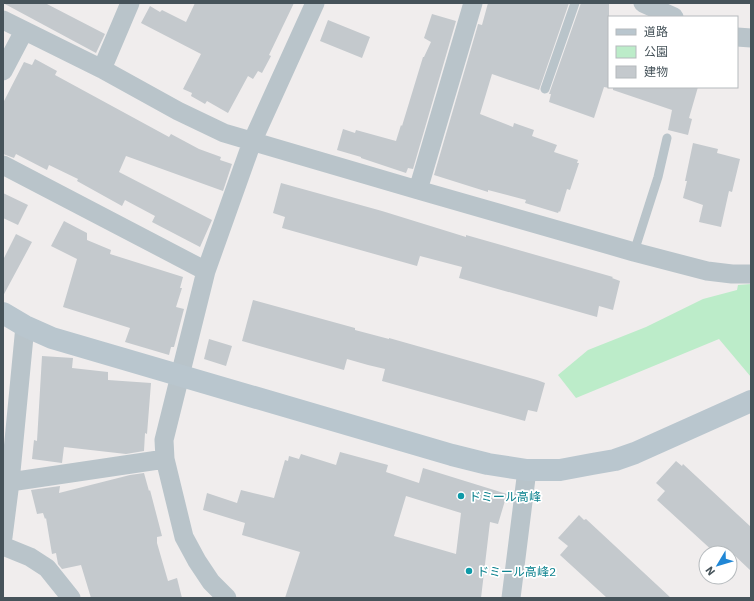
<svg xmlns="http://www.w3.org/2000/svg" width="754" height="601" font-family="'IBM Plex Sans','Noto Sans JP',sans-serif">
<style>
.green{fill:#bcecc9}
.building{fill:#c4c9cd;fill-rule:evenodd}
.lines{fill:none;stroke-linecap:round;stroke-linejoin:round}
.lane{stroke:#b9c4ca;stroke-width:9}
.street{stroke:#b9c4ca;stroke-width:19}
.secondary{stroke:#b9c6ce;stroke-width:22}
.culture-dot{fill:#0f9aa8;stroke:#fff;stroke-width:1.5}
.labels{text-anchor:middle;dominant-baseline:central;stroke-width:3.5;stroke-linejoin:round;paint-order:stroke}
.culture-label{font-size:12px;fill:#0d838f;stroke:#fff;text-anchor:start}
</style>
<rect width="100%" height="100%" fill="#f0eded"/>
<path class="green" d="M 751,284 L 751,377 L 719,339 L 576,398 L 558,375 L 588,350 L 646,327 L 703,299 L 737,290 L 738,285 Z"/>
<path class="building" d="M 3,3 L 45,3 L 105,34 L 96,53 Z
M 195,3 L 294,3 L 269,55 L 271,56 L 262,73 L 258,71 L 253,79 L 248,76 L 228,113 L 207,101 L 205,104 L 191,96 L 192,93 L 183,89 L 201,54 L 141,23 L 150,6 L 160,12 L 162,10 L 186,22 Z
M 488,3 L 569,3 L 539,90 L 492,74 L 480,114 L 513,127 L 514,123 L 534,130 L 532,136 L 557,145 L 554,152 L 578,160 L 577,163 L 579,163 L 570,190 L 567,189 L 560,212 L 559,211 L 558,213 L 525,203 L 526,200 L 488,190 L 488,192 L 434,175 L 477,28 L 478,24 L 482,25 Z
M 581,3 L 609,3 L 609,88 L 604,87 L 594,118 L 549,102 L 551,94 L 549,94 Z
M 432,14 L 456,21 L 413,169 L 408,168 L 406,173 L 361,158 L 361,157 L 337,150 L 343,129 L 355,133 L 356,130 L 396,141 L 401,125 L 402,126 L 423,57 L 424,57 L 431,42 L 424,38 Z
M 328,20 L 370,37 L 362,58 L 320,41 Z
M 35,59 L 57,71 L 55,75 L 169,137 L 171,134 L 199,149 L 221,157 L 220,160 L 232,164 L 223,191 L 126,156 L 119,172 L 212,220 L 200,247 L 152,222 L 155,216 L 125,200 L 122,206 L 77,181 L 78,179 L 49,165 L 47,170 L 16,154 L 14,158 L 3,154 L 3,103 L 24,62 L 32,65 Z
M 613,87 L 698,87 L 689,118 L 692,119 L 688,135 L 668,130 L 672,110 L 613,90 Z
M 693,143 L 718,149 L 717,153 L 740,159 L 732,192 L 729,191 L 721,227 L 699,222 L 703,205 L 683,198 L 687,181 L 685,181 Z
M 281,183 L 382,211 L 466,237 L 466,235 L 613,277 L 612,278 L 620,281 L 613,310 L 599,306 L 597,317 L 459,278 L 462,267 L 420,256 L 417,266 L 282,228 L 285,217 L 273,213 Z
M 3,193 L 28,205 L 18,225 L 3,218 Z
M 64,221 L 87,233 L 87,240 L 111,250 L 110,254 L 183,277 L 180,288 L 182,288 L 176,307 L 184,309 L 174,347 L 171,347 L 169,355 L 125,342 L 130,328 L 63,307 L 77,259 L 51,246 Z
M 16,234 L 32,242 L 3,296 L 3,260 Z
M 253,300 L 355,328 L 355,330 L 389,339 L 389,338 L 537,380 L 545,383 L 537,412 L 528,410 L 525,421 L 382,381 L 385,369 L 368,365 L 347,359 L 344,370 L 242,341 Z
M 209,339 L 232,346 L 226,366 L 204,359 Z
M 42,356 L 73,358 L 72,368 L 108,372 L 108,380 L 151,383 L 147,434 L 145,433 L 144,451 L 126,454 L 64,447 L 62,463 L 32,459 L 34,440 L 37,441 Z
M 340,452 L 388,465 L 386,472 L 419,483 L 423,468 L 507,494 L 498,524 L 490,522 L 481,598 L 285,598 L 300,552 L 242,535 L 245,523 L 203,510 L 207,493 L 237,503 L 241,490 L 274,498 L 285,460 L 288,461 L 289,456 L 299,459 L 301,454 L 336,465 ZM 406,496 L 461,513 L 456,554 L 394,536 Z
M 676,461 L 682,466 L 683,464 L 751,527 L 751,571 L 732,553 L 715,553 L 657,500 L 665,491 L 656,483 Z
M 144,473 L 149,491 L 150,490 L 162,536 L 157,537 L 157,543 L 168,581 L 177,578 L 182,598 L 91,598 L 81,565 L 62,569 L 58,564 L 56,553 L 52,554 L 46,518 L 45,519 L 43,513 L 37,514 L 31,490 L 60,486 L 59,493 L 130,475 Z
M 579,515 L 584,520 L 586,519 L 671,598 L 607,598 L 560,555 L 568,546 L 558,538 Z"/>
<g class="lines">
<path class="lane" d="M 545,89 L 575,3
M 634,252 L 658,177 L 667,138"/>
<path class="street" d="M 643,3 L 674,17
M 3,20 L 102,69 L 178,111 L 224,133 L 418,190 L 634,252 L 707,271 L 732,274 L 751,274
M 737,37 L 751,38
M 102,69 L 130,3
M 3,71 L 24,31
M 3,165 L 206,271 L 164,440 L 165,459 L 184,537 L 197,561 L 211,582 L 227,598
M 418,190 L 473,3
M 206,271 L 252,142 L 315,3
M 10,482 L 165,459
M 3,537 L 10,482 L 25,326
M 3,546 L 30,557 L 47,568 L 71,598
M 511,598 L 527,470"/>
<path class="secondary" d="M 3,313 L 25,326 L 52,338 L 452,455 L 488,464 L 527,470 L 560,470 L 592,464 L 615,460 L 635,453 L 751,401"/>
</g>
<g class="culture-dot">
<circle cx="461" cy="496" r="4"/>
<circle cx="469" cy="571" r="4"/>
</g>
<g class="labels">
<g class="culture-label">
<text x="469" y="496">ドミール高峰</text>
<text x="477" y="571">ドミール高峰2</text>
</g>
</g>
<rect width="754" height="601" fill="none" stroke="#46535a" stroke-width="8"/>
<rect x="608" y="16" width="130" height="72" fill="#ffffff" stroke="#b5babd"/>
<rect x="616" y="29" width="20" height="6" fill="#b9c6ce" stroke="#b5babd"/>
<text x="644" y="36" font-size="12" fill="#46535a">道路</text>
<rect x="616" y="46" width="20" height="12" fill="#bcecc9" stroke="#b5babd"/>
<text x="644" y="56" font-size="12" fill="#46535a">公園</text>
<rect x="616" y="66" width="20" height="12" fill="#c4c9cd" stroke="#b5babd"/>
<text x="644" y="76" font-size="12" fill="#46535a">建物</text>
<g transform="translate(718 565) rotate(232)"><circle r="19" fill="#ffffff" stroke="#b5babd"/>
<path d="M0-3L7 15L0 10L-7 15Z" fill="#2087d6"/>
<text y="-6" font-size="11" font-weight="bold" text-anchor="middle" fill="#46535a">N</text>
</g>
</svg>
